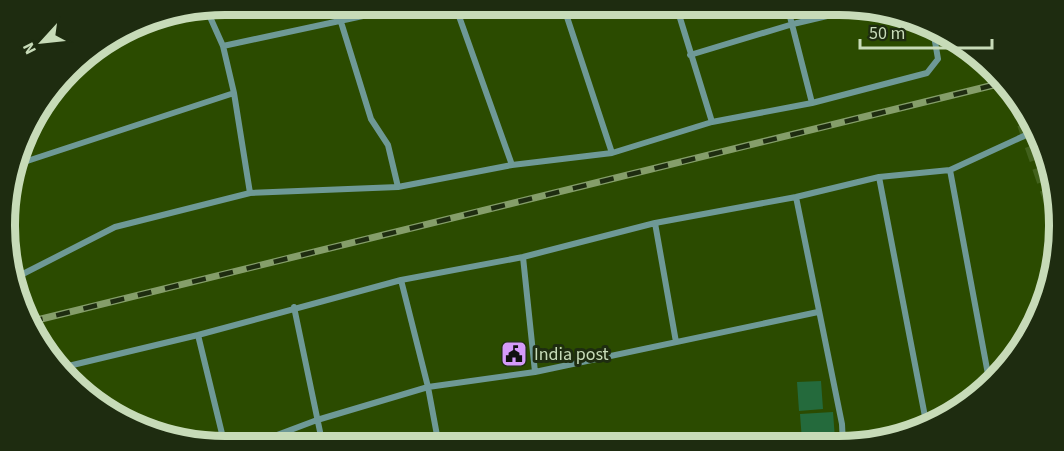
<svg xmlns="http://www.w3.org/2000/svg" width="1064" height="451" font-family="'Source Sans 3',sans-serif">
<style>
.building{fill:#246a3c}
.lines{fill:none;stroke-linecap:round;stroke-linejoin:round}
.primary-tunnel{stroke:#42611c;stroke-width:15;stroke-dasharray:15 8;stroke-linecap:butt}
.minor{stroke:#6e9996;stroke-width:6}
.rail-casing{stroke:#859e6a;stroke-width:7}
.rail{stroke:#1e2c10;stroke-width:4.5;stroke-dasharray:14;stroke-linecap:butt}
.labels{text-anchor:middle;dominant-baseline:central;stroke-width:6;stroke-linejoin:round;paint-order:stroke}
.poi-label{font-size:18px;fill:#c7dbb8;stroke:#1e2c10;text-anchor:start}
.rim{fill:none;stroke:#c7dbb8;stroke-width:8}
</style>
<rect width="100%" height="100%" fill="#2b4b00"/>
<path class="building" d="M 821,381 L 823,409 L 799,411 L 797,382 Z
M 833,412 L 835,439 L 802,441 L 800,414 Z"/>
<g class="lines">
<path class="primary-tunnel" d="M 1017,102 L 1058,221"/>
<path class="minor" d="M 455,5 L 512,165
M 563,5 L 612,153
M 676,5 L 712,122
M 787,5 L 812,103
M 206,8 L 223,46 L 234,93 L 250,193
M 341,22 L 371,119 L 388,145 L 398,187
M 223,46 L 414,5
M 690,55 L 793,24 L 861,8
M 15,165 L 234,93
M 950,170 L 1037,130
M 879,177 L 927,427
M 796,197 L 842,424 L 843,445
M 655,223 L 676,342
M 9,247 L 19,274
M 523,257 L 535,372
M 13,279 L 115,227 L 250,193 L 398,187 L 512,165 L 612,153 L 712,122 L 812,103 L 927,73 L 938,59 L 933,30
M 401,280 L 428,387 L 439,446
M 294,307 L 323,446
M 198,335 L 225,446
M 60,368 L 198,335 L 401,280 L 523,257 L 655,223 L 796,197 L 879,177 L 950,170 L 990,385
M 248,446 L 317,420 L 428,387 L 535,372 L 818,312"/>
<g class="rail-casing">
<path id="rail" d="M 29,322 L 1002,83"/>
</g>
<use href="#rail" class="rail"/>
</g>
<defs>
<g id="civic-square" transform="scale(1.35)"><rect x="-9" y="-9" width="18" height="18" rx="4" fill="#d59bfa" stroke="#1e2c10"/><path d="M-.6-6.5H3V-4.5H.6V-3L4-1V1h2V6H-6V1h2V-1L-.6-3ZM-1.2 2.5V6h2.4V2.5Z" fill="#111"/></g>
</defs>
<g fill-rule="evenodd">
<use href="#civic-square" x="514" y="354"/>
</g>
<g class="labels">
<g class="poi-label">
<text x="534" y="354">India post</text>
</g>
</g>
<path d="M0 0H1064V451H0ZM225 15H839A210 210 0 0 1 1049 225V226A210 210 0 0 1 839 436H225A210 210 0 0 1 15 226V225A210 210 0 0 1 225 15Z" fill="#1e2c10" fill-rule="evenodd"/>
<path class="rim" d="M225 15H839A210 210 0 0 1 1049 225V226A210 210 0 0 1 839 436H225A210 210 0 0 1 15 226V225A210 210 0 0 1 225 15Z"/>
<g transform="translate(42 42) rotate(243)" stroke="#1e2c10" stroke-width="4.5" paint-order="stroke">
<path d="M0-4.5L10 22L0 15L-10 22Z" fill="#c7dbb8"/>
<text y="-9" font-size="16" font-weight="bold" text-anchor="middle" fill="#c7dbb8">N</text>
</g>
<path d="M860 39v9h132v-9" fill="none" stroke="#c7dbb8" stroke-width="3"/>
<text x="869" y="39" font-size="18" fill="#c7dbb8" stroke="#1e2c10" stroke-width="4.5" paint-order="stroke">50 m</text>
</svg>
